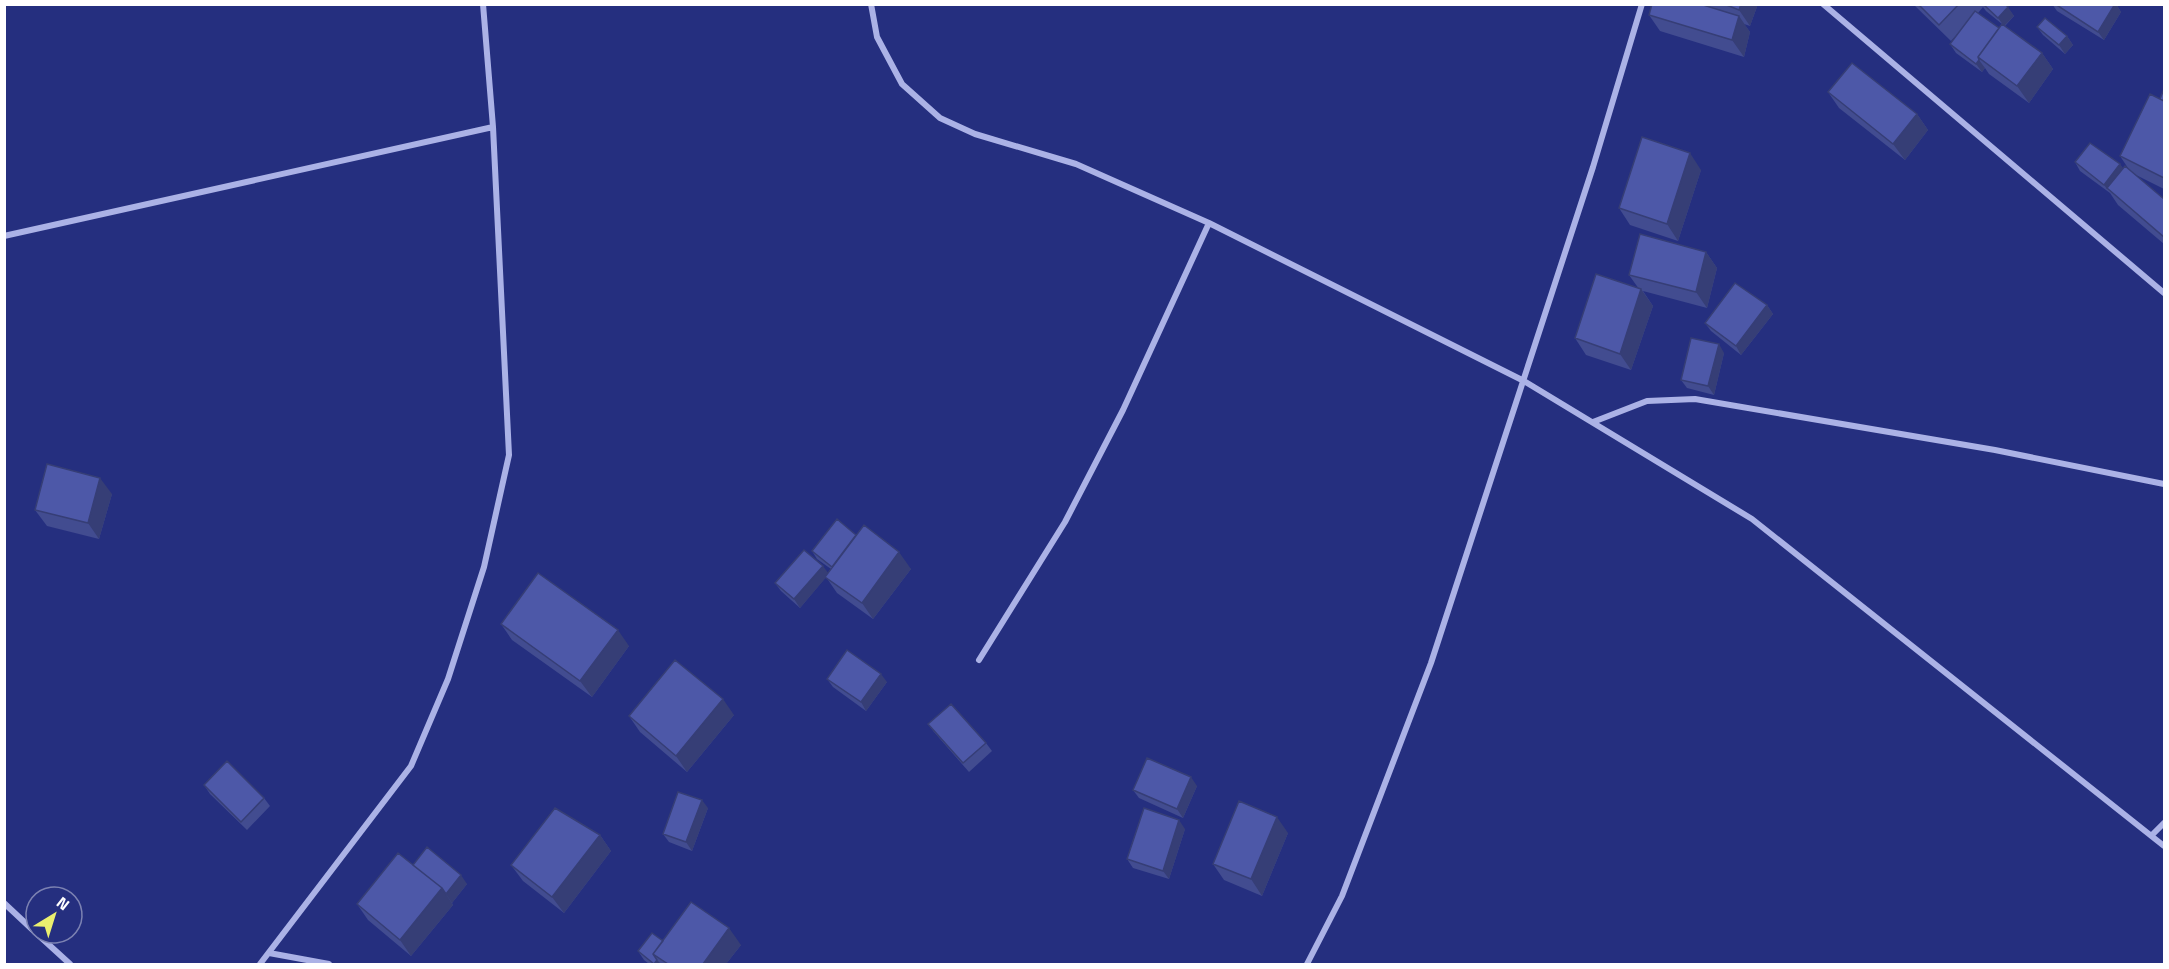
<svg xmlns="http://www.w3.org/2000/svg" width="2169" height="969" font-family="'Titillium Web',sans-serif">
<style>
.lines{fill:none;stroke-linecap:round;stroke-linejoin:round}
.minor{stroke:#abb2e6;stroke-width:6}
.wall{fill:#424c90;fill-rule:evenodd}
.shaded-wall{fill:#363e76}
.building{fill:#4d58a8;stroke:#363e76;stroke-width:1.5}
</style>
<rect width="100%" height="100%" fill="#252f7f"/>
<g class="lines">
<path class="minor" d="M 871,4 L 877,37 L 902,84 L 940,118 L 975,134 L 1076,164 L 1209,223 L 1524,381 L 1752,519 L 2164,846
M 1823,4 L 2164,293
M 4,236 L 493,127
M 1593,422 L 1647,401 L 1695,399 L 1995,450 L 2164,484
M 979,660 L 1065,522 L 1123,410 L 1209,223
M 2152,835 L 2164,823
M 4,903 L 36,933
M 36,933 L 70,964
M 269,953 L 329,964
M 260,964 L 411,766 L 448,679 L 484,567 L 509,455 L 493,127 L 483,4
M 1307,964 L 1342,896 L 1431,663 L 1593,167 L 1642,4"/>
</g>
<path class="wall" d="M 1652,4 L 1758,4 L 1750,26 L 1744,24 L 1750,32 L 1744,57 L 1660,31 L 1649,15 Z
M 1913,4 L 2005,4 L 2014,16 L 2005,26 L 2042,53 L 2053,69 L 2029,103 L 1989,74 L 1985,68 L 1982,72 L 1956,53 L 1950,44 L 1960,31 L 1951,41 ZM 1983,7 L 1986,11 L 2002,24 L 1999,28 L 1978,13 Z
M 2052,4 L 2116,4 L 2121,12 L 2104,40 L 2057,11 Z
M 2037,27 L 2067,36 L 2073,45 L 2065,54 L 2043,35 Z
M 2164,89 L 2164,189 L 2134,174 L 2164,199 L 2164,244 L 2118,205 L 2110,193 L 2080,171 L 2075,162 L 2120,164 L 2123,169 L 2130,171 L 2120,156 L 2160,99 Z
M 1828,92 L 1917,114 L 1928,130 L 1905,160 L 1839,108 Z
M 1701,170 L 1678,241 L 1630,225 L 1619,208 Z
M 1706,252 L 1717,268 L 1707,308 L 1643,291 L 1653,306 L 1631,370 L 1586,355 L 1575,338 L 1639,289 L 1629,275 Z
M 1767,305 L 1773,314 L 1741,355 L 1711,331 L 1705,323 Z
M 1724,353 L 1714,395 L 1687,388 L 1681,380 Z
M 112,494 L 99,539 L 47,526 L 35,510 Z
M 856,535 L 911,569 L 873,619 L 837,593 L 826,577 L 800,608 L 781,591 L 775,583 L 828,573 L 831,569 L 817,559 L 812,551 Z
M 501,624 L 629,646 L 592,697 L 512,640 Z
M 827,679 L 887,682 L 866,711 L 833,687 Z
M 734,715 L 687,772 L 640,732 L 629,716 Z
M 928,724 L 986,743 L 992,751 L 969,772 L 934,732 Z
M 204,785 L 264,798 L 270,806 L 247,830 L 210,794 Z
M 1197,786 L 1183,818 L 1139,798 L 1133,790 Z
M 708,808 L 692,851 L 669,842 L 663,834 Z
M 1185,829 L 1169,879 L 1133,868 L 1127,859 Z
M 1288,833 L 1262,896 L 1224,880 L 1213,864 Z
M 600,835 L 611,851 L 564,913 L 523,881 L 511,865 Z
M 413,865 L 467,884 L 452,903 L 453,905 L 411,956 L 368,920 L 357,904 Z
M 663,941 L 741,945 L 726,964 L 649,964 L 644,960 L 638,951 Z"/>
<path class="shaded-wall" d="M 1741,4 L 1758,4 L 1750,26 L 1739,10 Z
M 2115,4 L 2116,4 L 2121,12 L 2104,40 L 2098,32 Z
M 2008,7 L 2014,16 L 2004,26 L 1998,18 Z
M 1739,16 L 1750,32 L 1744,57 L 1732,40 Z
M 2067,36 L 2073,45 L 2065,54 L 2059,45 Z
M 2042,53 L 2053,69 L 2029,103 L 2017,86 Z
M 1979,60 L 1985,68 L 1982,72 L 1976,64 Z
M 1917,114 L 1928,130 L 1905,160 L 1893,144 Z
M 1690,153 L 1701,170 L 1678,241 L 1667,224 Z
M 2120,164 L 2126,172 L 2107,189 L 2104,185 Z
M 1706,252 L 1717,268 L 1707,308 L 1696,292 Z
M 1641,289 L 1653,306 L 1631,370 L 1620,354 Z
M 1767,305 L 1773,314 L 1741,355 L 1736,346 Z
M 1719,344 L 1724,353 L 1714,395 L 1708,386 Z
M 100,478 L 112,494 L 99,539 L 88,523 Z
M 899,552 L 911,569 L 873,619 L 862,603 Z
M 823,566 L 829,574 L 800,608 L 794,599 Z
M 618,630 L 629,646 L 592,697 L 580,681 Z
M 881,674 L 887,682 L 866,711 L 861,702 Z
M 723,699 L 734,715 L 687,772 L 676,756 Z
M 1191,777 L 1197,786 L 1183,818 L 1177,809 Z
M 702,800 L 708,808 L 692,851 L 686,842 Z
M 1277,817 L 1288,833 L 1262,896 L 1251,879 Z
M 1179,820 L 1185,829 L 1169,879 L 1163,871 Z
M 600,835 L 611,851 L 564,913 L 552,897 Z
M 461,875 L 467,884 L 452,903 L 446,894 Z
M 442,888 L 453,905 L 411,956 L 400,940 Z
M 729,928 L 741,945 L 726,964 L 703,964 Z
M 657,960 L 661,964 L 654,964 Z"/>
<path class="building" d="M 1652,4 L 1700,4 L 1739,16 L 1732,40 L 1649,15 Z
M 1724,4 L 1741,4 L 1739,10 Z
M 1918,4 L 1959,4 L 1939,25 Z
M 1983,4 L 2005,4 L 2008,7 L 1998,18 Z
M 2055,4 L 2115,4 L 2098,32 Z
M 1975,11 L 1999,28 L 1978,57 L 1979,60 L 1976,64 L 1950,44 Z
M 2045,18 L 2067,36 L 2059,45 L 2037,27 Z
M 2002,24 L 2042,53 L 2017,86 L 1978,57 Z
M 1852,63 L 1917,114 L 1893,144 L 1828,92 Z
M 2164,89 L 2164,101 L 2160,99 Z
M 2150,94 L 2164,101 L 2164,178 L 2120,156 Z
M 1642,137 L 1690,153 L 1667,224 L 1619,208 Z
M 2090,143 L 2120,164 L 2104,185 L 2075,162 Z
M 2125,166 L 2164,199 L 2164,237 L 2107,188 Z
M 1640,234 L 1706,252 L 1696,292 L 1629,275 Z
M 1596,274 L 1641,289 L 1620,354 L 1575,338 Z
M 1735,283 L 1767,305 L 1736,346 L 1705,323 Z
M 1691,338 L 1719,344 L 1708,386 L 1681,380 Z
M 47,464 L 100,478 L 88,523 L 35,510 Z
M 837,519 L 856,535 L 832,567 L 812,551 Z
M 864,525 L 899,552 L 862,603 L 825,577 Z
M 804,550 L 823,566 L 794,599 L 775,583 Z
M 538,573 L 618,630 L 580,681 L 501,624 Z
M 847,650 L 881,674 L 861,702 L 827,679 Z
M 675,660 L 723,699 L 676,756 L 629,716 Z
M 951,704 L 986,743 L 963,763 L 928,724 Z
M 1147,758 L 1191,777 L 1177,809 L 1133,790 Z
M 227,761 L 264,798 L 241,822 L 204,785 Z
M 678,792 L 702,800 L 686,842 L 663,834 Z
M 1239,801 L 1277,817 L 1251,879 L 1213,864 Z
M 555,808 L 600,835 L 552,897 L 511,865 Z
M 1144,808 L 1179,820 L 1163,871 L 1127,859 Z
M 427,847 L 461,875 L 446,894 L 442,888 L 413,865 Z
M 398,853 L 442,888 L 400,940 L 357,904 Z
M 691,902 L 729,928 L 703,964 L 668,964 L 653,954 Z
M 652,933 L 663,941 L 653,954 L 657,960 L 654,964 L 638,951 Z"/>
<rect width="2169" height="969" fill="none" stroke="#ffffff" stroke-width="12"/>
<g transform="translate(54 915) rotate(38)"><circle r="28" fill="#252f7f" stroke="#7c82b2" stroke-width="1.5"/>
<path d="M0-4.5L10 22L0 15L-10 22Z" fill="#eaef6f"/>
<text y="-9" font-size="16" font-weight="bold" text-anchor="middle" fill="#ffffff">N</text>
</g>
</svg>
